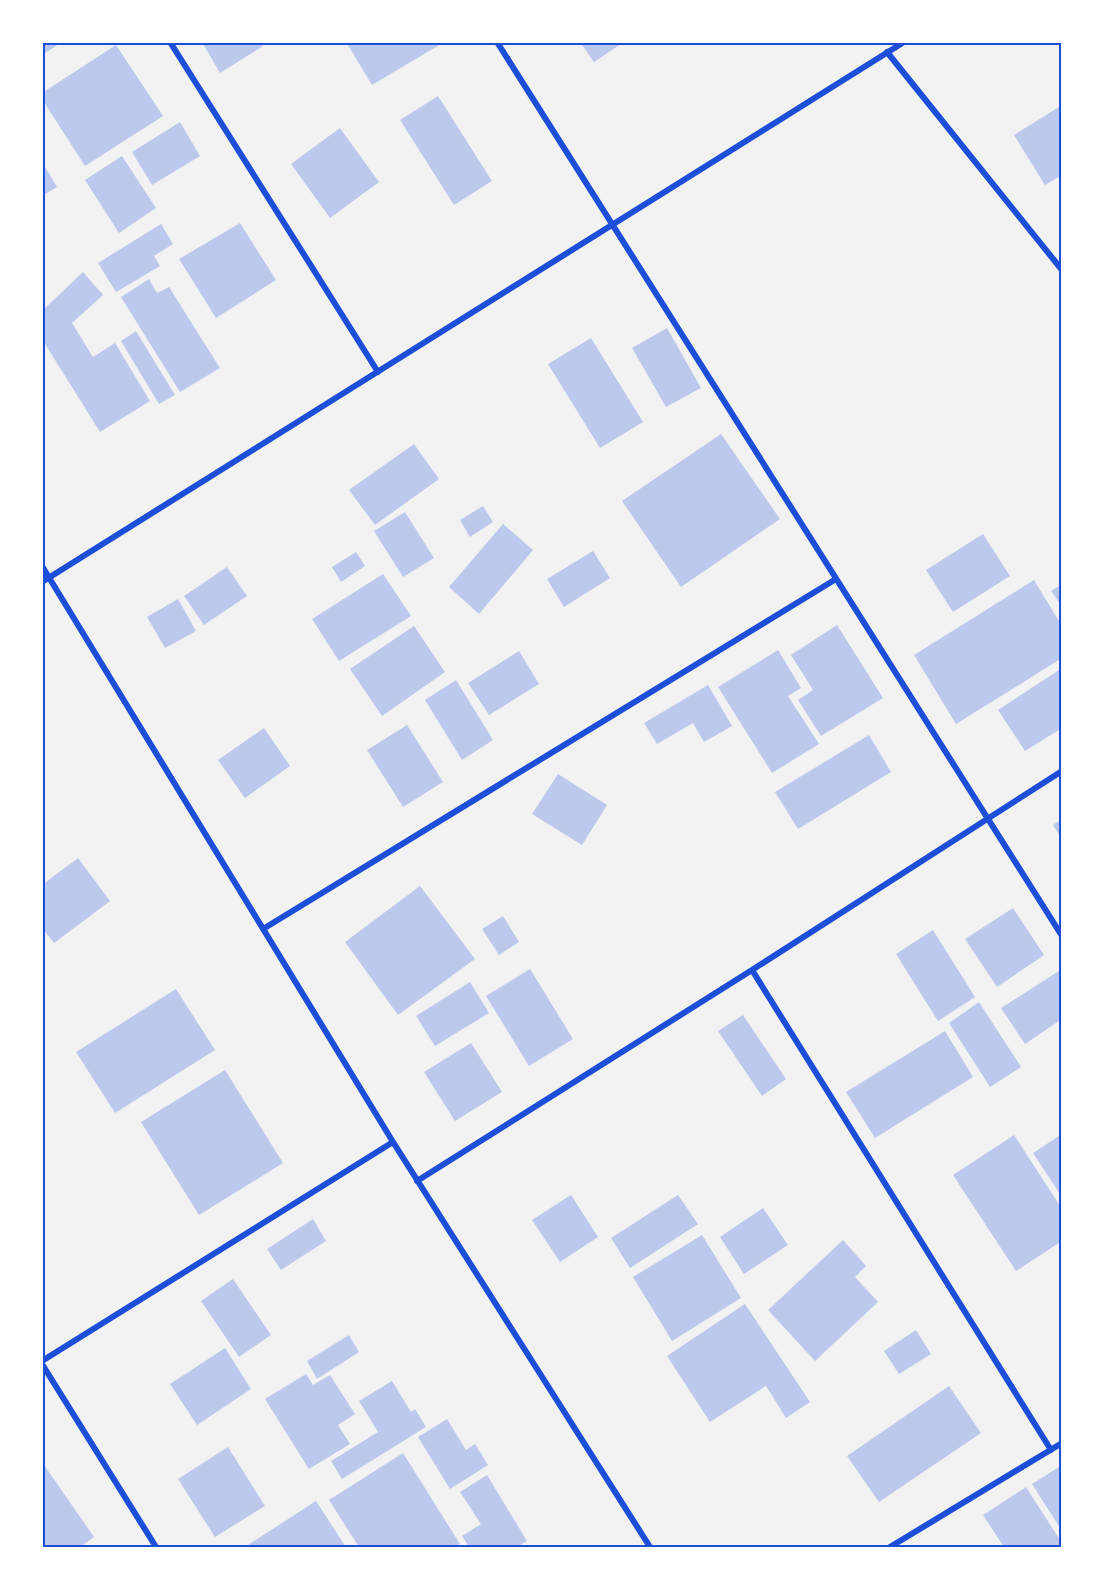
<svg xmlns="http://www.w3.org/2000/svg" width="1104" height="1589" font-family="'PT Sans Narrow',sans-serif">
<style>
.building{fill:#bdc9ec}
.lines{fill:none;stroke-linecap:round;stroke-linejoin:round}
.minor{stroke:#1d4ed8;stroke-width:6}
.neatline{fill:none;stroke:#1d4ed8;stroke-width:2}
</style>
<rect width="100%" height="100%" fill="#f2f2f2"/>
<path class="building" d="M 42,42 L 62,42 L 42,55 Z
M 202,42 L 261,42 L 263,46 L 220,73 Z
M 346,42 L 440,42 L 441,44 L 372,85 Z
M 580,42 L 624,42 L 594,62 Z
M 116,45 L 163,116 L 85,166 L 42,99 L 42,93 Z
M 438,96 L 492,181 L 454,205 L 400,120 Z
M 1062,105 L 1062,175 L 1045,185 L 1014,135 Z
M 180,122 L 200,156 L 152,185 L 132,152 Z
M 340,128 L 379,182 L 330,218 L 291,164 Z
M 122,156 L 156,208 L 119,233 L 85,180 Z
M 42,162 L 57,187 L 42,196 Z
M 240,223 L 276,280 L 216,318 L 179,259 Z
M 161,224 L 173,244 L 154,256 L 160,266 L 116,292 L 98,263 Z
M 83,272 L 103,295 L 72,323 L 93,357 L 115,343 L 150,401 L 100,432 L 42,339 L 42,311 Z
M 149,279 L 157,293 L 169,287 L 220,368 L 180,392 L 121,297 Z
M 667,328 L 701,388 L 666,407 L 632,348 Z
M 136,331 L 175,395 L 159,404 L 121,341 Z
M 591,338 L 643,422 L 600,448 L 548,364 Z
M 721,434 L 780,519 L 681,587 L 622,501 Z
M 414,444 L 439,479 L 375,525 L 349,490 Z
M 483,506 L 493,522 L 470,537 L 460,520 Z
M 405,512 L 434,558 L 403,577 L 374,531 Z
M 503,524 L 533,550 L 479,614 L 449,587 Z
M 983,534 L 1010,576 L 953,612 L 926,570 Z
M 593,551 L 610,578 L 564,607 L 547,579 Z
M 356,552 L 365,566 L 341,582 L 332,567 Z
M 227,567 L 247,596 L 204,625 L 184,596 Z
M 383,574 L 411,616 L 339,661 L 312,619 Z
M 1034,580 L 1062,626 L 1062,658 L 956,724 L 914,655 Z
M 1062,584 L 1062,607 L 1051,591 Z
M 178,599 L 196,631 L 165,648 L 147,617 Z
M 837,625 L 883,698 L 821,736 L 798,700 L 813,690 L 791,655 Z
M 414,626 L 445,672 L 382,716 L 350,669 Z
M 778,650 L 801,688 L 788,696 L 819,744 L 772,773 L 718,687 Z
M 519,651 L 539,684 L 489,715 L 468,683 Z
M 1062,668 L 1062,728 L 1025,751 L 998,710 Z
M 456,680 L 493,740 L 462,760 L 425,700 Z
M 708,685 L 732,726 L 704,742 L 693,723 L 657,744 L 644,723 Z
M 407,725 L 443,782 L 403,807 L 367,750 Z
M 264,728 L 290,766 L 245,798 L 218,760 Z
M 869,735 L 891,772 L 798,829 L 775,792 Z
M 558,774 L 607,805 L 582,845 L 532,814 Z
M 1062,819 L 1062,839 L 1053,825 Z
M 78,858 L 110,901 L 54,943 L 42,928 L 42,885 Z
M 420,886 L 475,959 L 398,1015 L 345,942 Z
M 1013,908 L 1044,955 L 997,987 L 965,939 Z
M 503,916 L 519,942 L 499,955 L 482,929 Z
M 933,930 L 975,997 L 938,1021 L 896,954 Z
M 530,969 L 573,1039 L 529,1066 L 486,996 Z
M 1059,971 L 1062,975 L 1062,1019 L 1025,1044 L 1001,1008 Z
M 470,982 L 489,1013 L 435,1046 L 416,1016 Z
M 176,989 L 215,1050 L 115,1113 L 76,1052 Z
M 979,1002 L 1021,1067 L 990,1087 L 949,1023 Z
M 743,1015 L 786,1079 L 762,1096 L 718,1031 Z
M 945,1031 L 973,1077 L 875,1138 L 846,1092 Z
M 471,1043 L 502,1092 L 455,1121 L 424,1072 Z
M 225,1070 L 283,1163 L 199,1215 L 141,1122 Z
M 1062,1134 L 1062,1197 L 1033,1153 Z
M 1014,1135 L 1062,1209 L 1062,1241 L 1016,1271 L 953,1175 Z
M 571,1195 L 598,1237 L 560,1262 L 532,1220 Z
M 678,1195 L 698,1224 L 630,1268 L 611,1238 Z
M 763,1208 L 788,1245 L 744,1274 L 720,1237 Z
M 313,1219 L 326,1241 L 281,1270 L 267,1249 Z
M 702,1235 L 741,1298 L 672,1341 L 633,1277 Z
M 843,1240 L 866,1266 L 855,1277 L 878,1302 L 815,1361 L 768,1310 Z
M 233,1279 L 271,1335 L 239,1357 L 201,1301 Z
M 745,1304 L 810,1402 L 786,1418 L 766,1386 L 710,1422 L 667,1356 Z
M 916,1330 L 931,1354 L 899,1374 L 884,1351 Z
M 349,1335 L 359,1352 L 317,1379 L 307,1361 Z
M 225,1348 L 251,1389 L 197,1425 L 170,1384 Z
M 306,1374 L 313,1385 L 330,1375 L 355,1414 L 338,1425 L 350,1444 L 309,1469 L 265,1399 Z
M 392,1381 L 411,1412 L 415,1409 L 426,1427 L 342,1479 L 331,1461 L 378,1432 L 359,1401 Z
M 949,1386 L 981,1433 L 879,1502 L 847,1456 Z
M 447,1419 L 466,1450 L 475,1444 L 488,1465 L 450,1489 L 418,1437 Z
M 228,1447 L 265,1506 L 215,1537 L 178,1479 Z
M 403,1453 L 460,1544 L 454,1547 L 359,1547 L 329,1500 Z
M 42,1462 L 94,1537 L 80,1547 L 42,1547 Z
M 1062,1465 L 1062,1531 L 1032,1484 Z
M 487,1475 L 527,1541 L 517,1547 L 469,1547 L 462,1536 L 481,1524 L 460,1492 Z
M 1026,1487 L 1062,1543 L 1062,1547 L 1004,1547 L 983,1515 Z
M 316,1501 L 346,1547 L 249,1547 L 248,1545 Z"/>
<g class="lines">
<path class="minor" d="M 170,42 L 378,372
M 497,42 L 1062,936
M 887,52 L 1062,270
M 42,566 L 393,1142 L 650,1547
M 42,582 L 904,42
M 263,929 L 836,579
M 752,970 L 1051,1450
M 417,1181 L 752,970 L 1062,771
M 42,1361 L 393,1142
M 42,1364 L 156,1547
M 890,1547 L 1062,1443"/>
</g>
<rect width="1104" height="1589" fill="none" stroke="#ffffff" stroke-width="87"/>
<rect x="44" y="44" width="1016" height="1502" class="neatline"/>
</svg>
